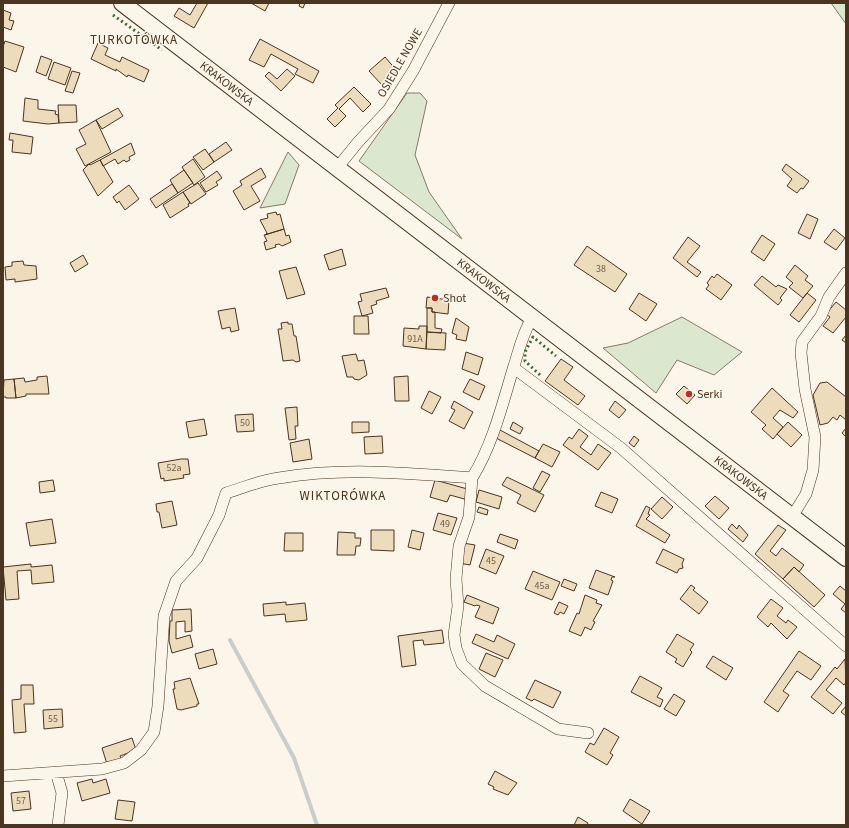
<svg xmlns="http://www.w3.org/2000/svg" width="849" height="828" font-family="'Source Sans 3',sans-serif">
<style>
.green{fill:#dce7d0;stroke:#887966}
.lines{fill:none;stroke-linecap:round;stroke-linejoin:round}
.stream{stroke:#c9cecd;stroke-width:4}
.building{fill:#ecdcbc;stroke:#4a3520}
.minor-casing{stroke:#4a3520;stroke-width:12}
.secondary-casing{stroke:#4a3520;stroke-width:18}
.minor{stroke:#fbf6e9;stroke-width:11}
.secondary{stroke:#fbf6e9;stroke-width:16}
.hedge{stroke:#436837;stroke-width:3;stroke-dasharray:2 3;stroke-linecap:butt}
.poi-dot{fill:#c62828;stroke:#fbf6e9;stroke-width:1.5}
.labels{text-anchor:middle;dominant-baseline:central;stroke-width:3;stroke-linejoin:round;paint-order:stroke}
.number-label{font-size:10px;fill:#725f47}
.street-label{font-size:12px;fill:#4a3520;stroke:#fbf6e9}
.poi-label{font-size:12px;fill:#4a3520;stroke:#fbf6e9;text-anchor:start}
.neighbourhood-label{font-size:13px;letter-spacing:1px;fill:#4a3520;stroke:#fbf6e9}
</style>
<rect width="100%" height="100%" fill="#fbf6e9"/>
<path class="green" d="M 831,3 L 846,3 L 846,24 Z
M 407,93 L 420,93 L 427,101 L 415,155 L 429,192 L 462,239 L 359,161 Z
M 288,152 L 299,165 L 285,204 L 260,208 Z
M 682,317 L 742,352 L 714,375 L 677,360 L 656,393 L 603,348 L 628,343 Z"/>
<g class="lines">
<path class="stream" d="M 230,640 L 294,758 L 317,825"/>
</g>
<path class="building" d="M 197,3 L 208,3 L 194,28 L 174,16 L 179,8 L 190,15 Z
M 251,3 L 269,3 L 265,11 Z
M 300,3 L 305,3 L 303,8 L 299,6 Z
M 3,10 L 11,13 L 9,20 L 14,21 L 11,30 L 3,27 Z
M 260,39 L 319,71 L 313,83 L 295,74 L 298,69 L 271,54 L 264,67 L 249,60 Z
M 5,41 L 24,47 L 16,72 L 3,67 L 3,47 Z
M 98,43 L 108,48 L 105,55 L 120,62 L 122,57 L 149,70 L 144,82 L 128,75 L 127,77 L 116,69 L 116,71 L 91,59 Z
M 41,56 L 52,60 L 46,76 L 36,72 Z
M 385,57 L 397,71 L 382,85 L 369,71 Z
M 54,62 L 71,68 L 65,85 L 48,79 Z
M 287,69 L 295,76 L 281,91 L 265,76 L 269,72 L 277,79 Z
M 72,71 L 80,73 L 73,93 L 65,91 Z
M 354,87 L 371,104 L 363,112 L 350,98 L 339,109 L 346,116 L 335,127 L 327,119 L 338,108 L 335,105 Z
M 25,98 L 38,100 L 38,109 L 56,111 L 55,114 L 58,115 L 59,123 L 48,124 L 23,121 Z
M 58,105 L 76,105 L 77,122 L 59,123 Z
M 118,108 L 123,116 L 102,129 L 96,120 Z
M 96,120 L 111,152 L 85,166 L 76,149 L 86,144 L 79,130 Z
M 10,133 L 33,137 L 31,154 L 12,152 L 13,140 L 9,140 Z
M 226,142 L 232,150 L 214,162 L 209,154 Z
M 131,143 L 135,154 L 129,157 L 130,160 L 126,162 L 124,160 L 118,164 L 115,159 L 103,166 L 100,160 Z
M 205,149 L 214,162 L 203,170 L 193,157 Z
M 193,159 L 205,177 L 194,185 L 182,167 Z
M 100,160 L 113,182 L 98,196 L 83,170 L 89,164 L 90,165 Z
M 786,164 L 809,181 L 803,189 L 801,188 L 797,193 L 787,186 L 792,179 L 782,170 Z
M 261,168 L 266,177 L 251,186 L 260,201 L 244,210 L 233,191 L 242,185 L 240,181 Z
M 184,170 L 193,183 L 178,193 L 170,180 Z
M 217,171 L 222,178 L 216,182 L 218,185 L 206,192 L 200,183 Z
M 198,183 L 206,194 L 191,204 L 183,192 Z
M 172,184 L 178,193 L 156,208 L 150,199 Z
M 129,185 L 139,199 L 125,210 L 119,201 L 117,203 L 113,197 Z
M 183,192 L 190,203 L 188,204 L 189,206 L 170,218 L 163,205 Z
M 276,212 L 277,215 L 280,214 L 284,229 L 265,235 L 267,233 L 260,220 L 268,218 L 267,214 Z
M 807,214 L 818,219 L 810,239 L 798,233 Z
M 284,229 L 286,236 L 289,235 L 291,242 L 282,246 L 279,244 L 275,245 L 276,247 L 266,250 L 264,242 L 267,241 L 264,235 Z
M 834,229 L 845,238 L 836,250 L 824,242 Z
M 762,235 L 775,244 L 764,261 L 751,252 Z
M 688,237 L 700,246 L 687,262 L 701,272 L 697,277 L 673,258 Z
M 587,246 L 627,274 L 615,292 L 574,265 Z
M 342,249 L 346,265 L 329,270 L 324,255 Z
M 83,255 L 88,264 L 75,272 L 70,263 Z
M 23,261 L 24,265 L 36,266 L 37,279 L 15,282 L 15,279 L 6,280 L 5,267 L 12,266 L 12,262 Z
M 795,265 L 808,276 L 805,280 L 813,286 L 803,298 L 789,287 L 793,283 L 786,277 Z
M 296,267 L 305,294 L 287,299 L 279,271 Z
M 717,274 L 732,285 L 721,300 L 706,289 L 709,285 L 707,283 L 712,276 L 714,278 Z
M 762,276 L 776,287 L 778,285 L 787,289 L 780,298 L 782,300 L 778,305 L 754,285 Z
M 386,288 L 389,297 L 376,301 L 377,304 L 371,306 L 373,313 L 362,316 L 358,302 L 362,301 L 360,294 Z
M 639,293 L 657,304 L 646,321 L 629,309 Z
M 807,293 L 816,300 L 799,322 L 790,315 Z
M 427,297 L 449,300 L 448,314 L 432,312 L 432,308 L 426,308 Z
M 836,302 L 846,310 L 846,317 L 833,333 L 823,326 L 830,317 L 826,314 Z
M 235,308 L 239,330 L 231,332 L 230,327 L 222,329 L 218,311 Z
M 427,308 L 432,308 L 432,312 L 435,312 L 435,328 L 442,329 L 441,333 L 427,332 Z
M 354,316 L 368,316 L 369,334 L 354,334 Z
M 456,318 L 469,327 L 466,341 L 456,339 L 457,335 L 452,333 Z
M 288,322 L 288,324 L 292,324 L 294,336 L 296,336 L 300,361 L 296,362 L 293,360 L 283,361 L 278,329 L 282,329 L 281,323 Z
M 419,326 L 427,326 L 426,349 L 403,346 L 404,328 L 419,329 Z
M 427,332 L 446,333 L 445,350 L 426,349 Z
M 846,335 L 846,343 L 842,340 Z
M 466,352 L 483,358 L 478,375 L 462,369 Z
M 356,354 L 358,361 L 364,360 L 367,375 L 359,380 L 354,379 L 353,377 L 347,377 L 342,356 Z
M 561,359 L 573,367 L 564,380 L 585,396 L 578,405 L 545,381 Z
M 47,376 L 49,394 L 26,394 L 26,396 L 16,398 L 14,379 L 24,378 L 25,382 L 37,380 L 37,377 Z
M 408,376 L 409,401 L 395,401 L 394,377 Z
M 14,379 L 16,398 L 6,398 L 6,397 L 3,397 L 4,380 Z
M 470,379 L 485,386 L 479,400 L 463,392 Z
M 827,382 L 846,397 L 846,420 L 840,415 L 837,420 L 833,417 L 828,423 L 820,425 L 813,395 L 820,383 Z
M 684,386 L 695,395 L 687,404 L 676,394 Z
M 772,388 L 798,412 L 793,418 L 780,410 L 773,418 L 783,427 L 773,439 L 762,429 L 766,425 L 751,412 Z
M 429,391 L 441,397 L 432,414 L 421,408 Z
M 454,401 L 473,412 L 464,429 L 449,421 L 455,410 L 451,408 Z
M 615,401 L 626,410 L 619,418 L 609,410 Z
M 297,407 L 298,426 L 295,426 L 296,439 L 289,440 L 285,408 Z
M 253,414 L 254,431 L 237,432 L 235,415 Z
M 204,419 L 207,435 L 189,438 L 186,422 Z
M 352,422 L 369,422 L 369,432 L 352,433 Z
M 513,422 L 523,428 L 520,434 L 510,429 Z
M 788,422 L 802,435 L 791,447 L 777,434 Z
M 846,428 L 846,437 L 842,433 Z
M 579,429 L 588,436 L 580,447 L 591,455 L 598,444 L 611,453 L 598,470 L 563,445 L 569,437 L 572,439 Z
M 500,430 L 539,451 L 535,458 L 496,438 Z
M 382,436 L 383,453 L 365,454 L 364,437 Z
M 634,436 L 639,440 L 634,447 L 629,443 Z
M 309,439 L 312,459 L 293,462 L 290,443 Z
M 543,444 L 560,452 L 552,467 L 535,458 Z
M 181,459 L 188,459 L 190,474 L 183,475 L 184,478 L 164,481 L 164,478 L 161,479 L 158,463 Z
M 542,471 L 550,475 L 540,492 L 533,488 Z
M 507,477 L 544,495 L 535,512 L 517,503 L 521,495 L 502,485 Z
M 53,480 L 55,491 L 40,493 L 39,482 Z
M 435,480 L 471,490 L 468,500 L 450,495 L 447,502 L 430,497 Z
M 479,490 L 502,497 L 499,509 L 476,502 Z
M 601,492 L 618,499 L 612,513 L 595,506 Z
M 715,496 L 729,508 L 719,519 L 705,506 Z
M 662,497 L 673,507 L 662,519 L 651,509 Z
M 172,501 L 177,525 L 162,528 L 159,512 L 157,512 L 156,504 Z
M 646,506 L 650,508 L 648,514 L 650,515 L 646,519 L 670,535 L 665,543 L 636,526 Z
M 479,507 L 488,510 L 487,515 L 477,512 Z
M 438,513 L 457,518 L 451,535 L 433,530 Z
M 52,519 L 56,543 L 30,546 L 26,523 Z
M 732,524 L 737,529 L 739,525 L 748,535 L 743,542 L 728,529 Z
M 778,525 L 786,530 L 770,551 L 776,556 L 782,548 L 804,565 L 799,572 L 794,567 L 783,579 L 755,554 Z
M 371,530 L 394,530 L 394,551 L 371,550 Z
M 412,530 L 424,533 L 420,550 L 408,547 Z
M 338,532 L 355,533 L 355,538 L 361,538 L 360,546 L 356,546 L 355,555 L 337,555 Z
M 285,533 L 303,533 L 303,551 L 284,551 Z
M 500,534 L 518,540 L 515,549 L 497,542 Z
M 463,543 L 475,545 L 470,565 L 459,563 Z
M 486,549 L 504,556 L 496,574 L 479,567 Z
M 663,549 L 684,559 L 682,564 L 683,568 L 679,569 L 677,573 L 656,563 Z
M 31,564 L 31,567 L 52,565 L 54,582 L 32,584 L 31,570 L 17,571 L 19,599 L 6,600 L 3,567 Z
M 794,567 L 825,595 L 814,607 L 783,579 Z
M 596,570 L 615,577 L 612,577 L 611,580 L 613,581 L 608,595 L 589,588 Z
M 533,571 L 560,582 L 552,600 L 525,589 Z
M 564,579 L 577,584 L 574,591 L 561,586 Z
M 691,585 L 695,588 L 693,590 L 708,602 L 699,614 L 680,599 Z
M 840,586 L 846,591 L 846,613 L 841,609 L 845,604 L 833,594 Z
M 467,595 L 499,608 L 493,624 L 475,617 L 480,606 L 476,605 L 475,606 L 464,602 Z
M 585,595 L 597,600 L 596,603 L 602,605 L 593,621 L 595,622 L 591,630 L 585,627 L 581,636 L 569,631 L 577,613 L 579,614 Z
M 771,599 L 783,608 L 777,616 L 786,623 L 788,620 L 797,627 L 787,639 L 771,623 L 768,627 L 757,617 Z
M 286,602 L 286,605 L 305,603 L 307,620 L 286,622 L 285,614 L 264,616 L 263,604 Z
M 559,602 L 568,606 L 564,614 L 560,612 L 558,615 L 554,613 Z
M 191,609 L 192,631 L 185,632 L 185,621 L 176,622 L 176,639 L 190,635 L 193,647 L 172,653 L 169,641 L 170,621 L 172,621 L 172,610 Z
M 442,630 L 444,643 L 424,645 L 423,640 L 413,641 L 416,665 L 402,667 L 398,636 Z
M 476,634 L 494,642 L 497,635 L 515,644 L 508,659 L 472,643 Z
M 677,634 L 694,644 L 690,650 L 692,652 L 683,667 L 675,662 L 677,659 L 666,652 Z
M 213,649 L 217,664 L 199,669 L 195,654 Z
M 799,651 L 821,666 L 811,680 L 797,671 L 783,691 L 789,695 L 778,712 L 764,702 Z
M 486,653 L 503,660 L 495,677 L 479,669 Z
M 713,656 L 733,668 L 726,680 L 706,667 Z
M 845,659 L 846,682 L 844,685 L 836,678 L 826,690 L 842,703 L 833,714 L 811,697 L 835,667 L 837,669 Z
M 640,676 L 662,688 L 657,697 L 663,700 L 660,707 L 631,692 Z
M 190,678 L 199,704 L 197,704 L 197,706 L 181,710 L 177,709 L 173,689 L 175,689 L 174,682 Z
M 535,680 L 561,692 L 553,708 L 534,699 L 532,701 L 526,698 Z
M 21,685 L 33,685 L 34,704 L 24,704 L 26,732 L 14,733 L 12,700 L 21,699 Z
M 674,694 L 685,701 L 676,716 L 664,709 Z
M 846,706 L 846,716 L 841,712 Z
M 62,709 L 63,727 L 44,729 L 43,710 Z
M 604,728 L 619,737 L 610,753 L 613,755 L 607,765 L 585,752 L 590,743 L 594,745 Z
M 132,738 L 136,750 L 120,756 L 121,759 L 107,764 L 102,748 Z
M 495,771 L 517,783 L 508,795 L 493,789 L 494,787 L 488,784 Z
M 92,779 L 93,783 L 106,779 L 110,793 L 82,801 L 77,783 Z
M 29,791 L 31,809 L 13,811 L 11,793 Z
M 630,799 L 650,811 L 642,824 L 623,811 Z
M 118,800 L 135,802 L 132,821 L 115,819 Z
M 578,817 L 588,823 L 587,825 L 574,825 Z"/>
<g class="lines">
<g class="minor-casing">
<path id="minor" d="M 337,168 L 359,141 L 389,109 L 413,71 L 449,3
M 514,368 L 621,448 L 846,646
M 472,478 L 469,517 L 459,546 L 456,579 L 458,606 L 454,635 L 456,648 L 462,664 L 485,686 L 558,729 L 588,733
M 792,517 L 806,494 L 813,470 L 815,437 L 805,389 L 801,353 L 802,342 L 821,316 L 829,297 L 846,273
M 56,772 L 62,793 L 58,825
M 3,776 L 102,769 L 124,763 L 141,750 L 154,732 L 158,706 L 164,616 L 176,581 L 197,558 L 219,515 L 226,493 C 243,488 261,480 279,478 C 343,467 407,473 472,478 C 492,446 502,406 513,369 C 519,351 522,334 532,318"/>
</g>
<g class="secondary-casing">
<g id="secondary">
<path id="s1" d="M 122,3 L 846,558"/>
</g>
</g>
<use href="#minor" class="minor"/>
<use href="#secondary" class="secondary"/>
<path class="hedge" d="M 113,15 L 162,50
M 540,375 L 525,361 L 525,352 L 533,337 L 556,356"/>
</g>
<g class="poi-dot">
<circle cx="435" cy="298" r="4"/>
<circle cx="689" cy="394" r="4"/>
</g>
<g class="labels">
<g class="number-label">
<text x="601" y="269">38</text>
<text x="415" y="339">91A</text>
<text x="245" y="423">50</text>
<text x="174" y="468">52a</text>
<text x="445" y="524">49</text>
<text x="491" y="561">45</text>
<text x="542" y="586">45a</text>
<text x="53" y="719">55</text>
<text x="21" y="801">57</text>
</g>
<g class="street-label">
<text transform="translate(400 63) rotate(-60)">OSIEDLE NOWE</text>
<text stroke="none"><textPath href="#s1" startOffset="132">KRAKOWSKA</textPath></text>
<text stroke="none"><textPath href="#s1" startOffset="456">KRAKOWSKA</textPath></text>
<text stroke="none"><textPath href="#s1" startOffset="780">KRAKOWSKA</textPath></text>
</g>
<g class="poi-label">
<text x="443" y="298">Shot</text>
<text x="697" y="394">Serki</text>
</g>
<g class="neighbourhood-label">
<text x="134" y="40">TURKOTÓWKA</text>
<text x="343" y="496">WIKTORÓWKA</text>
</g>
</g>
<rect width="849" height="828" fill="none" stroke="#4a3520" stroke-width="8"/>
</svg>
